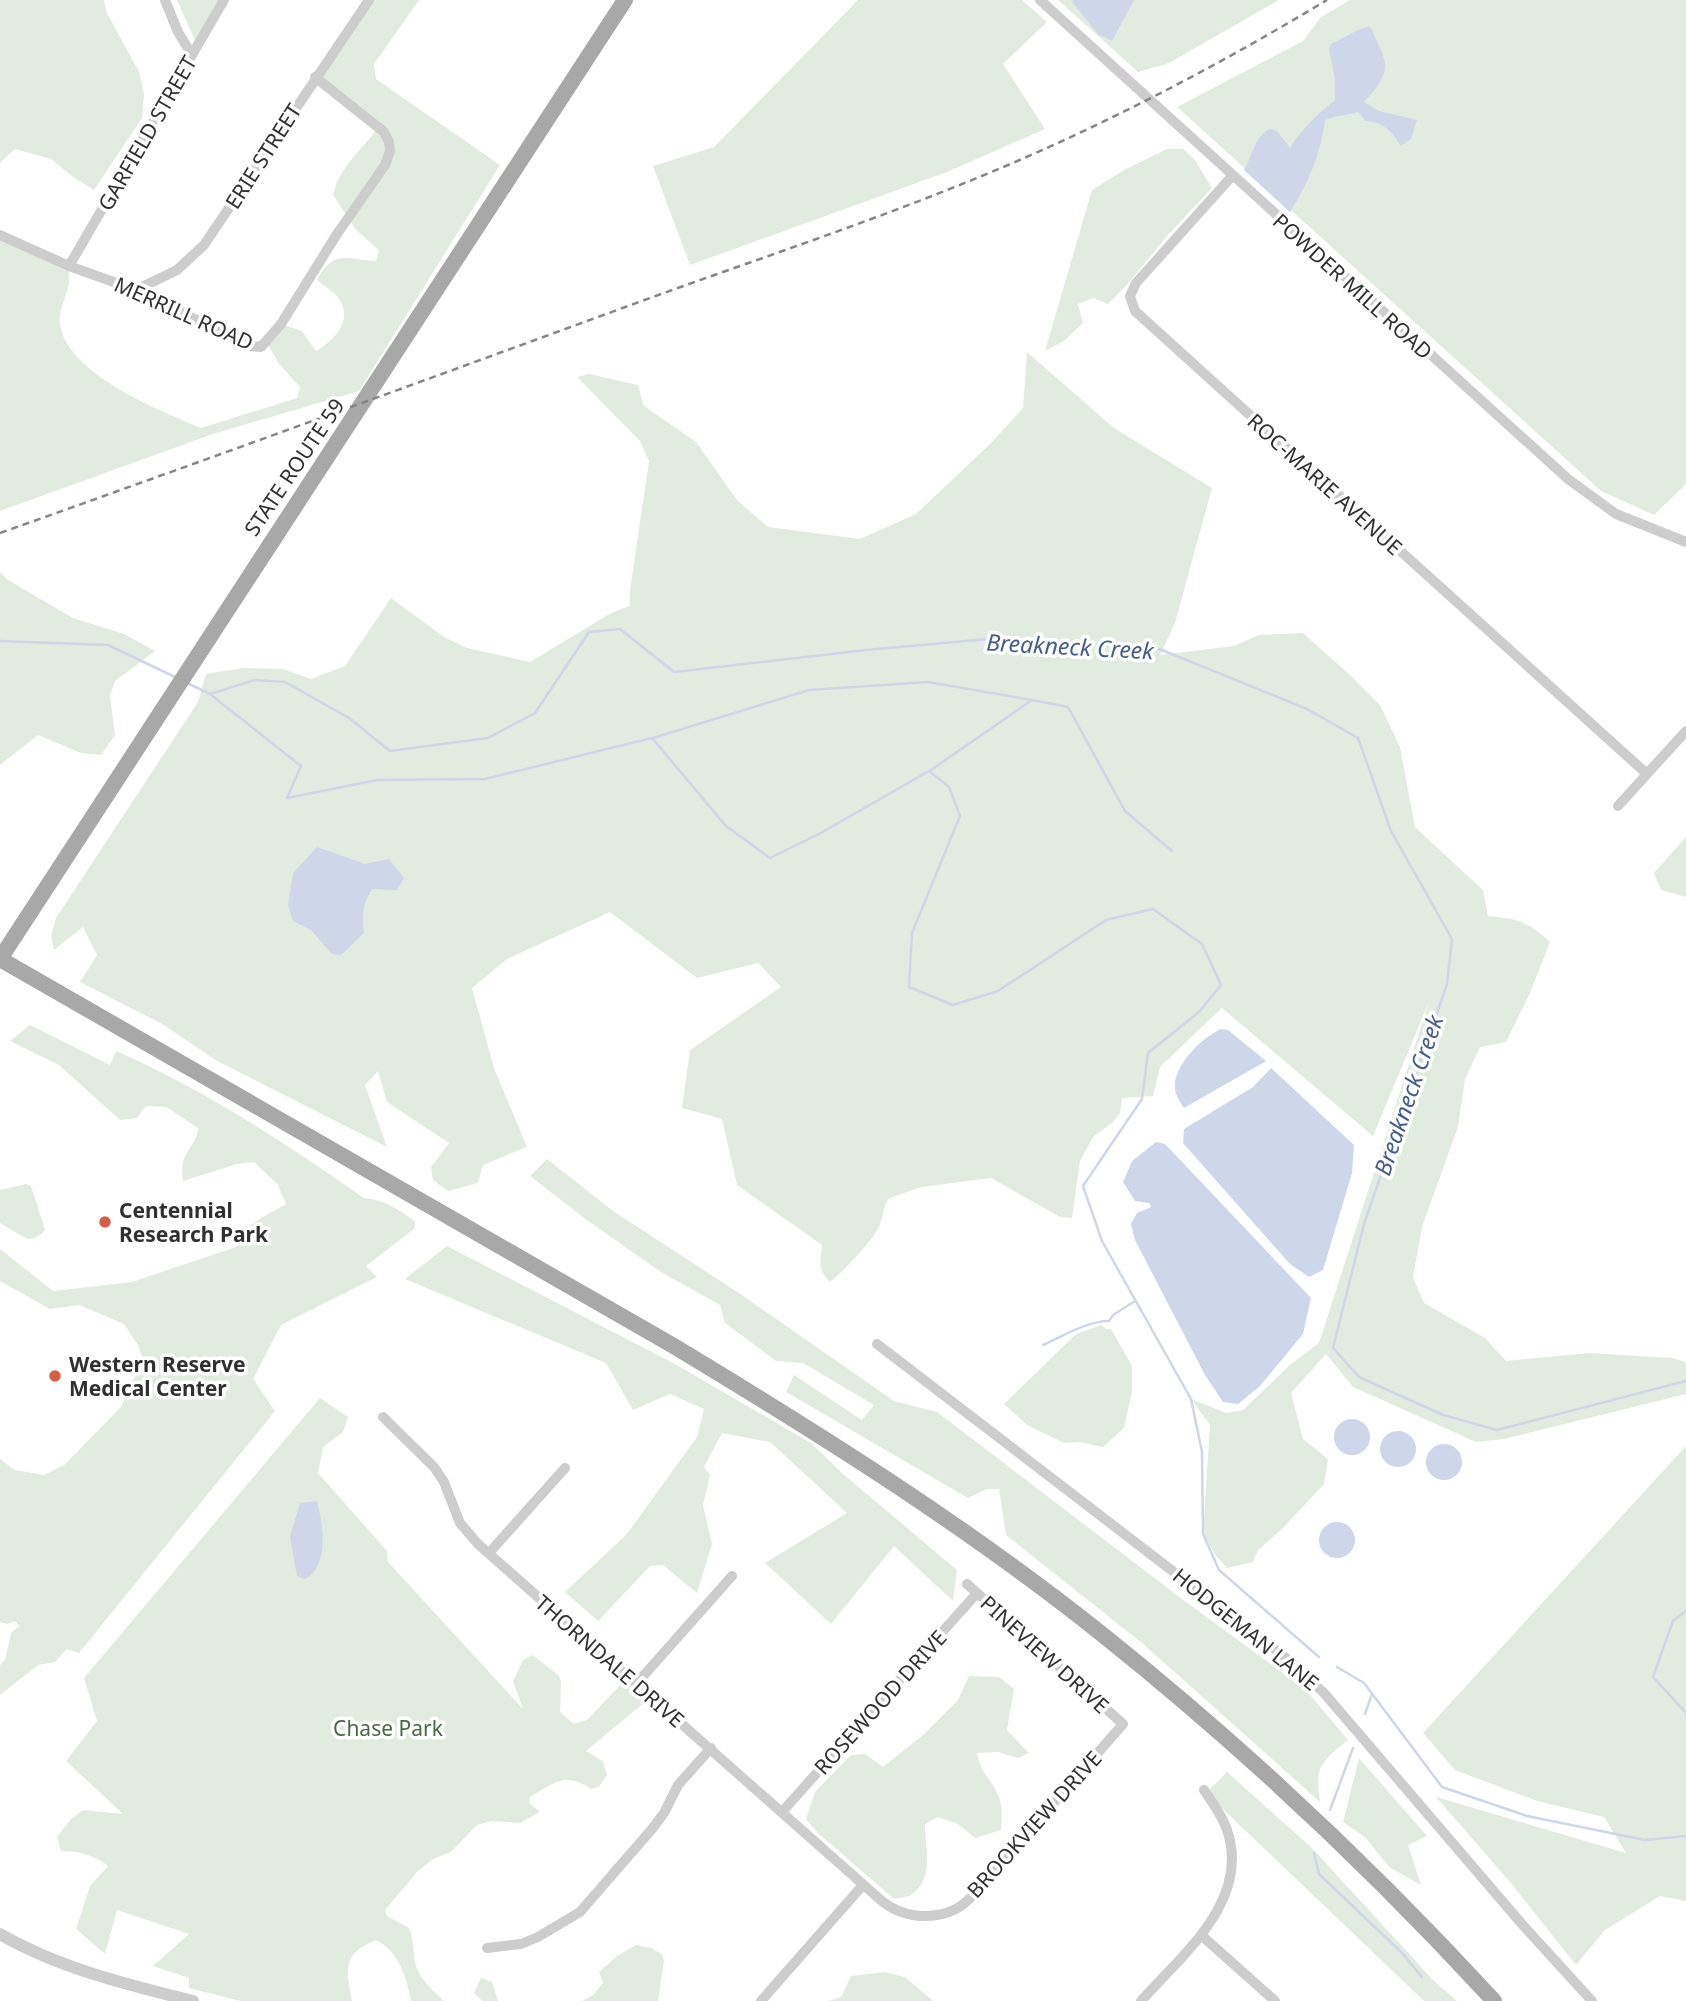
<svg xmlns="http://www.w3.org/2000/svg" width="1686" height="2001" font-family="'Noto Sans',sans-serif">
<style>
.green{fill:#e2ebdf}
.water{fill:#cdd7e9}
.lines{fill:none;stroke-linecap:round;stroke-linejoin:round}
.stream{stroke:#cdd7e9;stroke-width:2.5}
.minor{stroke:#cdcdcd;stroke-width:10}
.tertiary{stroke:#cdcdcd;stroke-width:12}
.primary{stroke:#a8a8a8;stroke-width:16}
.rail{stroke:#858585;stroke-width:2.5;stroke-dasharray:7 5;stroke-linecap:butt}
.poi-dot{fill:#d55f43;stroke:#fff;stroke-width:2.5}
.labels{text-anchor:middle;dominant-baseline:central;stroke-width:7;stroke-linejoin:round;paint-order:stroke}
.street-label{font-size:21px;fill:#303030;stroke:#fff}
.poi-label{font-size:21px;font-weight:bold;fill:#303030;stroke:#fff;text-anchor:start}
.park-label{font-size:21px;fill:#496741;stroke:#fff}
.water-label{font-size:23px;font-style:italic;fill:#455d8b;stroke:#fff}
</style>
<rect width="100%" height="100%" fill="#fff"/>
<path class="green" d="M 0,0 L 104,0 L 107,13 L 139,72 L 144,94 L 142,118 L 94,190 L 73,177 L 51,159 L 15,149 L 0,163 Z
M 177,0 L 219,0 L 195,40 Z
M 369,0 L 419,0 L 374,64 L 376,79 L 500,165 L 359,391 L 213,434 L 0,511 L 0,235 L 69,266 C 69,272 69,278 69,283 C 67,296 57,313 60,325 C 69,375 159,410 201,428 L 297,398 L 300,387 L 279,364 L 267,343 L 281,324 L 302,331 L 316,351 C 337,339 356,316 335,294 C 330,289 322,285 317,280 C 333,248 347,260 376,261 L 379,250 L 356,230 L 333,195 C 338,169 363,148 379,127 L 315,77 Z
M 858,0 L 1022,0 L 1047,22 L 1003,64 L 1045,129 L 947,172 L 690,265 L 653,166 L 714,147 Z
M 1058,0 L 1279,0 L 1169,63 L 1138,72 Z
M 1350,0 L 1686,0 L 1686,484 L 1654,515 L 1601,491 L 1177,107 L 1303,41 L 1321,17 Z
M 1167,149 L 1183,149 L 1195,160 L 1212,188 L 1168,235 L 1126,286 L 1108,304 L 1093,298 L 1078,304 L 1083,323 L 1064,341 L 1045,351 L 1092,190 L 1124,170 Z
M 1027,352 L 1114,428 L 1212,488 L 1175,623 L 1160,655 L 1234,646 L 1259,635 L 1303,633 L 1350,675 L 1380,705 L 1400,747 L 1415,827 L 1483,890 L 1488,916 C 1515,918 1530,922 1550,942 L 1530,993 L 1506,1042 L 1480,1047 L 1465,1079 L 1458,1127 L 1422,1227 L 1413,1277 L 1424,1303 L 1485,1338 L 1506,1361 L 1589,1353 L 1672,1358 L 1686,1362 L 1686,1394 L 1504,1439 L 1476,1442 L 1353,1387 L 1326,1354 L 1291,1393 L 1303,1439 L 1328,1459 L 1324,1484 L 1283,1528 L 1258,1550 L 1253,1562 L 1227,1568 L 1216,1556 L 1203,1534 L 1210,1425 L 1191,1399 L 1226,1413 L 1243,1410 L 1291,1364 L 1319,1343 L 1429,1002 L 1373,1136 L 1222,1008 L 1160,1067 L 1153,1096 L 1122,1098 L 1120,1113 L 1113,1122 L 1093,1137 L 1080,1161 L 1072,1218 L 1060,1217 L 991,1178 L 921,1187 L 888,1199 C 883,1208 883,1218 879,1227 C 874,1239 841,1274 830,1282 C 818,1271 820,1261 822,1245 L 737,1185 L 722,1119 L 682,1108 L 690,1050 L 781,987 L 758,963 L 697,978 L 610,912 L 507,959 L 472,988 L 494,1068 L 527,1147 L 483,1165 L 478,1183 L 448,1191 L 433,1180 L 431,1167 L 449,1143 L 387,1102 L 378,1071 L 365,1085 L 387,1147 L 217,1061 L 164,1025 L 80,982 L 97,955 L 83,927 L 54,950 L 51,936 L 56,918 L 198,702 L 206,674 L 243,668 L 283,669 L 311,679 L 345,666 L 391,598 L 444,637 L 467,648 L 530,662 L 611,613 L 630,606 L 630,590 L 649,461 L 640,441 L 577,377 L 589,374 L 638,385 L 644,406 L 696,442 L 737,500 L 768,527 L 860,539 L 916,514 L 991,443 L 1023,408 Z
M 0,572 L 8,580 L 73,618 L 124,634 L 155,651 L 115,681 L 110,696 L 115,735 L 101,755 L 81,753 L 38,735 L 0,765 Z
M 1686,837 L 1686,897 L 1661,890 L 1654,873 Z
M 30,1025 L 110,1065 L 116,1051 C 203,1089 286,1143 364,1198 C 385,1200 398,1209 415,1221 L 415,1228 L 366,1266 L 377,1277 L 281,1325 L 253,1379 L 275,1411 L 79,1653 L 67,1649 L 55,1662 L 38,1665 L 0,1695 L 0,1665 L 5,1660 L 11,1633 L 19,1626 L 15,1621 L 8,1624 L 0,1622 L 0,1459 L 15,1470 L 44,1475 L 64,1465 L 121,1407 L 143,1359 L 138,1345 L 124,1324 L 79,1305 L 50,1309 L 0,1281 L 0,1249 L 53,1291 L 132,1282 L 236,1247 C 244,1223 266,1216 286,1204 L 278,1185 L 254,1162 L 237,1164 L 183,1181 C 178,1150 198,1147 198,1128 L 166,1107 L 146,1106 L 137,1118 L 120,1120 L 59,1065 L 10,1041 Z
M 547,1159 L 613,1211 L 739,1293 L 894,1401 L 937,1412 L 1182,1599 L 1306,1690 L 1348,1740 C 1320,1763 1315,1766 1320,1802 L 1142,1643 L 1006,1535 L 999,1489 L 987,1489 L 968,1498 L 786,1392 L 794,1375 L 862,1420 L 874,1405 L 803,1363 L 776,1361 L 725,1323 L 720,1305 L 661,1272 L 584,1218 L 530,1176 Z
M 26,1184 L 31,1186 L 45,1230 C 41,1236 34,1239 27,1239 L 0,1223 L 0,1190 Z
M 447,1246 L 675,1364 L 811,1443 L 843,1474 L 957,1570 L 953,1601 L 894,1546 L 831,1624 L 765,1563 L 847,1513 L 770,1442 L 722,1433 L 704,1467 L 710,1475 L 703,1505 L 712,1544 L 697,1593 L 663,1565 L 650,1566 L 598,1621 L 565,1592 L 627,1534 L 697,1437 L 704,1409 L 670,1394 L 633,1410 L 606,1363 L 405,1279 Z
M 1101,1325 L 1106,1329 L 1111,1329 L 1132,1366 L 1132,1392 L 1124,1428 L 1103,1447 L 1080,1442 L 1064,1443 L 1027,1425 L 1004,1404 L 1076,1334 Z
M 320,1398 L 348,1417 L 343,1432 L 323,1447 L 318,1473 L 387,1551 L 388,1562 L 523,1709 L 513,1681 L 523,1660 L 533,1655 L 559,1676 L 561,1681 L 560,1712 L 574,1724 L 587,1720 L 624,1681 L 645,1702 L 586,1751 L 603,1761 L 607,1775 L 599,1787 L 591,1789 C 564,1772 556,1782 530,1797 L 529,1803 L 540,1812 L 520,1823 L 492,1821 L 477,1825 L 451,1852 L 433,1859 L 418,1871 L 385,1910 L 387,1916 L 409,1928 C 415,1942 412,1952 416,1966 C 420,1980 434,1991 444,2001 L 411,2001 C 406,1976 400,1953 376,1940 C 342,1954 346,1969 352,2001 L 241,2001 L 189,1988 L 189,1978 L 153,1966 L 189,1934 L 117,1910 L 105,1954 L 76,1929 L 90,1886 L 108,1866 C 94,1855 79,1851 61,1851 L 57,1837 L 71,1819 L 83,1810 L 123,1814 L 66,1761 L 97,1721 L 84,1678 Z
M 1686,1446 L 1686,1901 L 1660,1896 L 1605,1930 L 1576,1965 L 1510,1882 L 1436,1797 L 1626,1853 L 1604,1817 L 1537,1801 L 1455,1770 L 1423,1733 Z
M 969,1676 L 999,1677 L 1014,1689 L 1007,1730 L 1029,1753 L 1018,1758 L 998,1752 L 977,1753 C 982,1777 990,1776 998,1795 C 1003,1806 1002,1818 1001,1830 L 975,1838 L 958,1824 L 938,1817 L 925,1824 C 925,1847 935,1879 911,1895 C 907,1897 899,1898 894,1899 L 818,1833 L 806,1819 L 815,1792 L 851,1755 L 865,1754 L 883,1767 L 923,1735 L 958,1700 Z
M 1359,1758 L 1427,1836 L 1408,1845 L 1421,1885 L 1389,1867 L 1366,1838 L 1343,1822 Z
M 1227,1772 L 1312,1848 L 1434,1981 L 1457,2001 L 1424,2001 L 1206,1793 Z
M 636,1945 L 651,1948 L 662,1954 L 664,1961 L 658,2001 L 582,2001 L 593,1995 L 603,1983 L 599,1972 L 617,1956 Z
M 884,1972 L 905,1977 L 933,2001 L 829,2001 L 841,1997 L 851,1976 Z
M 481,1978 L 492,1982 L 498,2001 L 482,2001 L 474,1993 Z"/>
<path class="water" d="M 1073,0 L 1134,0 L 1112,41 L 1099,35 L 1072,2 Z
M 1370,26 C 1388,65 1394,69 1364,102 L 1379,111 L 1417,120 L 1411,139 L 1401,146 C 1391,131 1384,122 1365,121 L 1358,112 C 1346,116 1336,115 1325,120 C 1321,153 1308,184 1290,212 L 1244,170 C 1253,155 1254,137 1270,129 L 1277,131 L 1290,148 C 1301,129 1318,114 1335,100 L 1335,79 L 1329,49 L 1331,44 L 1358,30 Z
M 317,847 L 365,864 L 389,859 L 404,878 L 397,890 L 372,889 C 363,905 361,915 364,933 L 341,955 L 332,954 L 311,930 L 293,921 L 288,905 L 293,873 Z
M 1221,1029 L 1228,1030 L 1266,1061 L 1184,1108 C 1179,1101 1174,1093 1175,1083 C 1177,1062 1203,1037 1221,1029 Z
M 1271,1068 L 1354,1145 L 1352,1173 L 1323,1270 L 1309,1277 L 1290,1264 L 1183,1143 L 1184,1129 L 1253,1087 Z
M 1156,1142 L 1165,1144 L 1311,1298 L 1303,1334 L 1260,1386 L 1238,1404 L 1223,1402 L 1205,1375 L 1135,1240 L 1131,1224 L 1137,1213 L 1151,1207 L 1149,1203 L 1135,1201 L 1123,1182 L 1132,1161 Z
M1334 1437a18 18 0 1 1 36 0a18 18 0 1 1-36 0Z
M1380 1449a18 18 0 1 1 36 0a18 18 0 1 1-36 0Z
M1426 1462a18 18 0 1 1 36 0a18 18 0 1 1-36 0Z
M 317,1501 C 323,1525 330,1564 305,1579 L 297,1576 L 290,1537 L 300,1503 Z
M1319 1540a18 18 0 1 1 36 0a18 18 0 1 1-36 0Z"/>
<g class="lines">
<path class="stream" d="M 0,641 L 108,645 L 175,677
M 187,683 L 210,694 L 301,766 L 287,798 L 377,780 L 485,779 L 652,738 L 726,826 L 770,858 L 819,834 L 929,771 L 949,787 L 960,816 L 912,933 L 909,987 L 953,1005 L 998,991 L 1106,920 L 1153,909 L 1202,944 L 1221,985 L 1199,1012 L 1148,1053 L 1142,1099 L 1083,1186 L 1102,1241 L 1191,1399 L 1202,1452 L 1203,1534 L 1219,1570 L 1319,1657
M 210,694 L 255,680 L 285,682 L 349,718 L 390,751 L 488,738 L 535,713 L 589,632 L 620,629 L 674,672 L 866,650 L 988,639 L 1157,648 L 1307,709 L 1358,738 L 1391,831 L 1452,939 L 1447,984 L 1364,1224 L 1333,1348 L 1359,1377 L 1443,1415 L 1497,1430 L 1686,1381
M 653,738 L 809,690 L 928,682 L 1032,700
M 931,770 L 1032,700 L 1068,707 L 1125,811 L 1172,851
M 1043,1345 C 1063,1336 1087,1321 1109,1321 L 1113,1315 L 1135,1301
M 1686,1611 L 1673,1621 L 1653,1677 L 1686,1713
M 1337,1667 L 1364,1683 L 1442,1787 L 1527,1816 L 1645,1840 L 1686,1836
M 1365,1714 L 1372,1694
M 1330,1810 L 1353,1748
M 1314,1853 L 1319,1874 L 1402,1953 L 1422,1977"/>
<path class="minor" d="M 165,0 L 178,32 L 192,55
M 1040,0 L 1568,479 L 1616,514 L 1686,542
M 1233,175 L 1136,283 L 1130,296 L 1135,311 L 1647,774
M 0,235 L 69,266 L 136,290 L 225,334 L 250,346 L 261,347 L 281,324 L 337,234 L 385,165 L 390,151 L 389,142 L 384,132 L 315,77
M 69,266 L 224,0
M 136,290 L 177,270 L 204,245 L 369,0
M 1618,806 L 1686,731
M 877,1344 L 1295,1665 L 1324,1693 L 1521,1923 L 1592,2001
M 383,1417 L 434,1467 L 444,1482 L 460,1523 L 478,1544 L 883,1902 C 901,1916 926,1920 949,1912 C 971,1905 987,1877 1002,1860 C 1043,1815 1083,1770 1123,1724 L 967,1584
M 489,1553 L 565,1468
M 637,1683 L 732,1576
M 782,1812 L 977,1593
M 1201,1935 L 1275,2001
M 487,1948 L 521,1944 L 538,1937 L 580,1912 L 652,1829 L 664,1813 L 678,1785 L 711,1748
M 761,2001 L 863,1885
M 1141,2001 C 1183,1954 1253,1899 1226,1827 C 1221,1814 1212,1802 1204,1790"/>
<path class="tertiary" d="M 0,1934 C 58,1968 129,1985 193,2001"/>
<path class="primary" d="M 0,959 L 672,1345 C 820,1434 968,1527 1103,1635 C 1243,1747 1373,1869 1494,2001
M 0,959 L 625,0"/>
<path class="rail" d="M 0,533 C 217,456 434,377 650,298 C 769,255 891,215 1008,165 C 1118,118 1224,62 1327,0"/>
</g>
<g class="poi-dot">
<circle cx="105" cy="1222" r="7"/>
<circle cx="55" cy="1376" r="7"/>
</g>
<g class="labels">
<g class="street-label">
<text transform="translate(147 133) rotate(-60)">GARFIELD STREET</text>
<text transform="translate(263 156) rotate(-57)">ERIE STREET</text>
<text transform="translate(1353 286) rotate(42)">POWDER MILL ROAD</text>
<text transform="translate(184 313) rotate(24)">MERRILL ROAD</text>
<text transform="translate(294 467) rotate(-56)">STATE ROUTE 59</text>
<text transform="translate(1325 484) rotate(42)">ROC-MARIE AVENUE</text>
<text transform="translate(1246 1629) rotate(39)">HODGEMAN LANE</text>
<text transform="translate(1045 1654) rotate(42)">PINEVIEW DRIVE</text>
<text transform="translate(610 1661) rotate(41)">THORNDALE DRIVE</text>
<text transform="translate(880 1702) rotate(-48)">ROSEWOOD DRIVE</text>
<text transform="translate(1034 1824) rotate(-48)">BROOKVIEW DRIVE</text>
</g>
<g class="poi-label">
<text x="119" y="1210">Centennial<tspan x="119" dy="24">Research Park</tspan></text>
<text x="69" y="1364">Western Reserve<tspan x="69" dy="24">Medical Center</tspan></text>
</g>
<g class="park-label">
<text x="388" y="1728">Chase Park</text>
</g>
<g class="water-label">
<text transform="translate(1070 646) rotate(3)">Breakneck Creek</text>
<text transform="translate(1408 1095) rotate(-71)">Breakneck Creek</text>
</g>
</g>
</svg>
